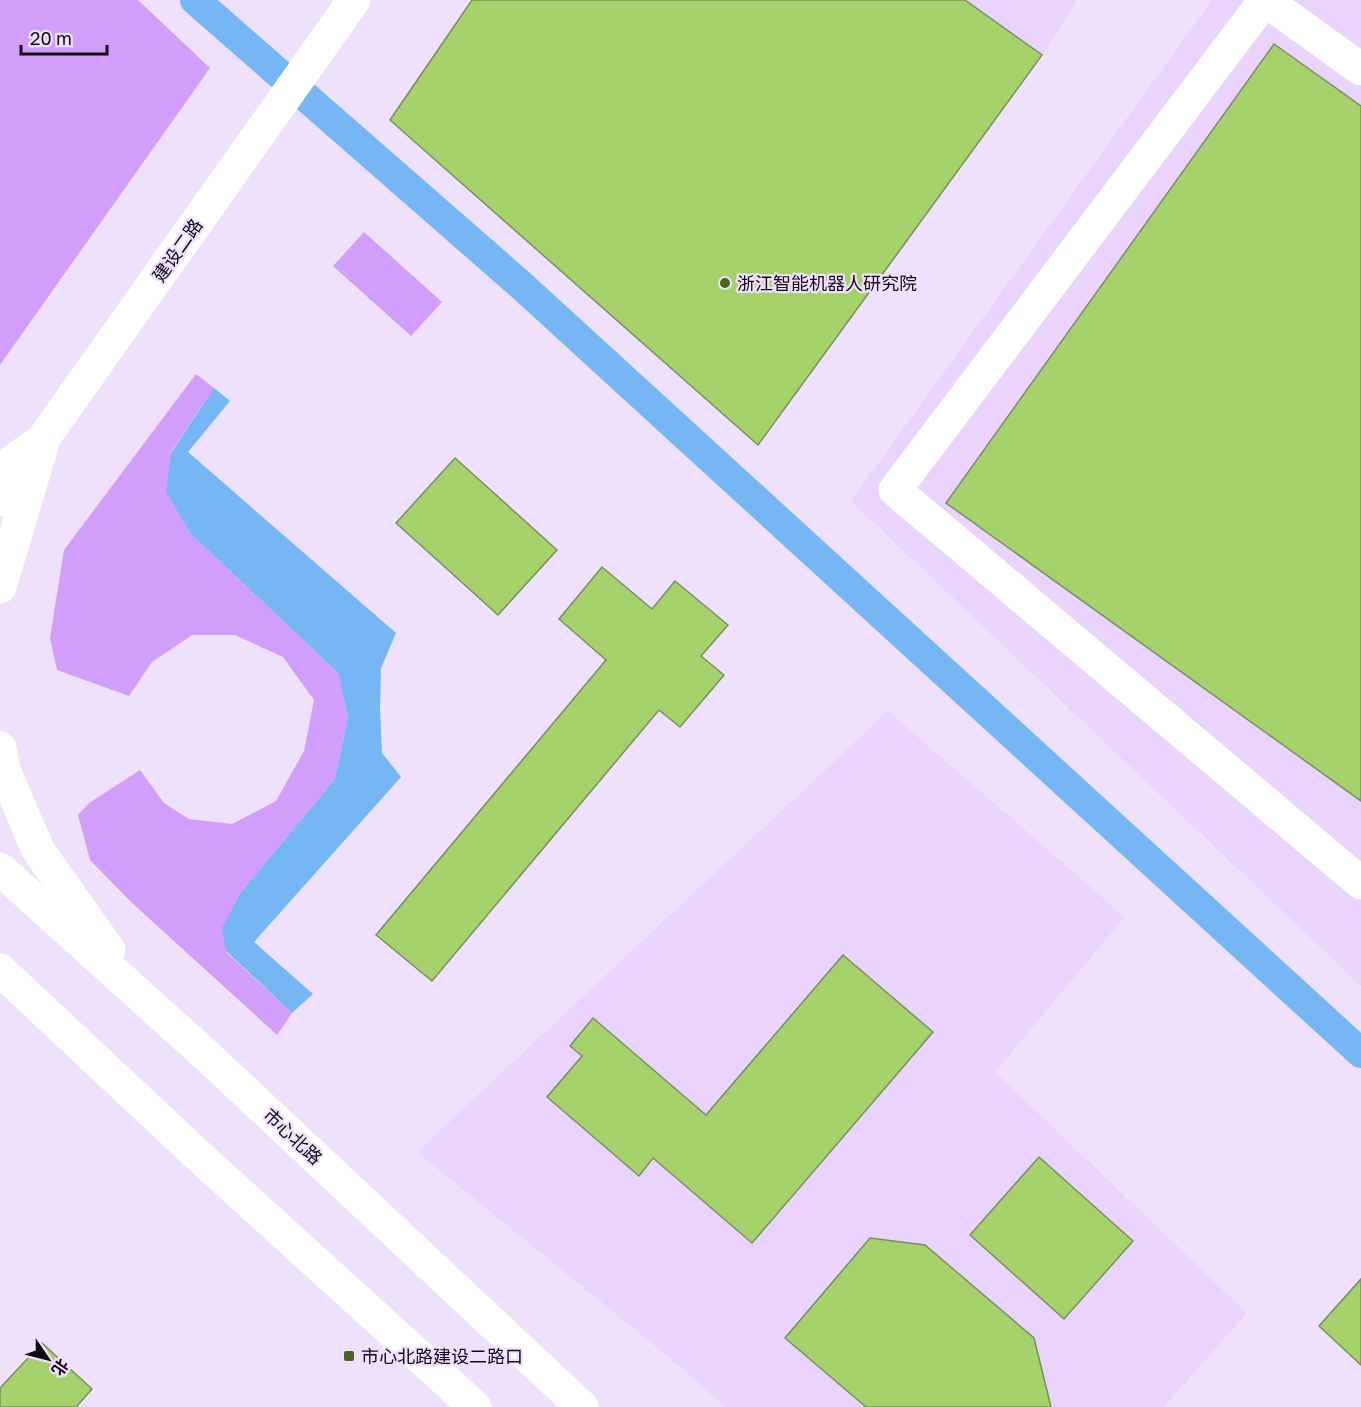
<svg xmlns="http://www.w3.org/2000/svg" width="1361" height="1407" font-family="'Golos Text','Noto Sans SC',sans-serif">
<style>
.built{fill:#ead4fe}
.green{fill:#d19ffb}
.water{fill:#76b6f4}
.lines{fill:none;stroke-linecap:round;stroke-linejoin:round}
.canal{stroke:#76b6f4;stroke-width:30}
.building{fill:#a5d16b;stroke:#7a8e63;stroke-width:1.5}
.street{stroke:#fff;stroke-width:33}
.secondary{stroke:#fff;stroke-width:33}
.primary{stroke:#fff;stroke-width:33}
.poi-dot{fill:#48661a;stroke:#efe1fc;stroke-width:2}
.labels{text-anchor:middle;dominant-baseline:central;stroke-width:4.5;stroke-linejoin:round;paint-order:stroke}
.street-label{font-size:18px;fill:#0f0716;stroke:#efe1fc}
.poi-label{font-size:18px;fill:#0f0716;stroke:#efe1fc;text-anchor:start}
</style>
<rect width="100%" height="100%" fill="#efe1fc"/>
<path class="built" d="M 965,0 L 1077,0 L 1042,55 Z
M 1212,0 L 1361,0 L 1361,986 L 851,501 Z
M 888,711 L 1125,917 L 995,1072 L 1247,1313 L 1164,1407 L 725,1407 L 682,1368 L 417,1152 Z"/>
<path class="green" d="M 0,0 L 138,0 L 210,68 L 0,365 Z
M 364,232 L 442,302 L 411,336 L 333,266 Z
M 196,374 L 214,388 L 171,452 L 191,534 L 338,673 L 348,717 L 335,779 L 242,891 L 226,952 L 292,1013 L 277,1035 L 131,902 L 90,860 L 78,815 L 89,803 L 140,770 L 164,803 L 189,819 L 232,824 L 276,801 L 304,751 L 314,700 L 283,657 L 235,635 L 192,635 L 152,662 L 129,696 L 57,670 L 50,638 L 64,550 Z"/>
<path class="water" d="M 214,388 L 230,401 L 188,452 L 396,633 L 381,668 L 380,708 L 382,753 L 401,777 L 254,942 L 313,994 L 292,1013 L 226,951 L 222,928 L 242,891 L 335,779 L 348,717 L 338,673 L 191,534 L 166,492 L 171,453 Z"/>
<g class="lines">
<path class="canal" d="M 195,0 L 522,286 L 1361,1053"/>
</g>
<path class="building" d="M 472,0 L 965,0 L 1042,55 L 758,445 L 390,120 Z
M 1274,44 L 1361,106 L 1361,801 L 946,503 Z
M 455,458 L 557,550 L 498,615 L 396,523 Z
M 602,567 L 652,609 L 675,581 L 728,625 L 701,656 L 724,675 L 680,727 L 659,710 L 432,981 L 376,935 L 606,660 L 559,619 Z
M 843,955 L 933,1032 L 752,1243 L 653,1158 L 639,1176 L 547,1097 L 582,1056 L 570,1046 L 593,1018 L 706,1115 Z
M 1039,1157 L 1133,1241 L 1064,1319 L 970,1235 Z
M 870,1238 L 925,1245 L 1034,1338 L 1051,1407 L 866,1407 L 785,1338 Z
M 1361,1279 L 1361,1365 L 1319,1326 Z
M 42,1343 L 92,1389 L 76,1407 L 0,1407 L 0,1388 Z"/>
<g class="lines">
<path class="street" d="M 1265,0 L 895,490 L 1361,883
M 1265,0 L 1361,69"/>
<path class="secondary" d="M 0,500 L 354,0"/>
<path class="primary" d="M 0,470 L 44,439
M 0,587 L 44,439
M 0,748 L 4,770 L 38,850 L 109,950
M 0,869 L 207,1056 L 582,1407
M 0,970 L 203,1160 L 475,1407"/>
</g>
<g class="poi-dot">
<circle cx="725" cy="283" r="6"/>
<rect x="343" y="1350" width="12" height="12" rx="3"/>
</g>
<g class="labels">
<g class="street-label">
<text transform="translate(177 250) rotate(-55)">建设二路</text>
<text transform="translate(293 1136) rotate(43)">市心北路</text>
</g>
<g class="poi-label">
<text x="737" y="283">浙江智能机器人研究院</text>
<text x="361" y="1356">市心北路建设二路口</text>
</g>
</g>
<g transform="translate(48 1359) rotate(125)" stroke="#efe1fc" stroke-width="4.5" paint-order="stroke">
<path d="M0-4.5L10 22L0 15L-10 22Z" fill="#0f0716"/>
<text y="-9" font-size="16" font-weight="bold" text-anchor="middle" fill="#0f0716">北</text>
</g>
<path d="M21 45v9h86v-9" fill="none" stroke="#0f0716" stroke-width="3"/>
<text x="30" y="45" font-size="18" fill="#0f0716" stroke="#efe1fc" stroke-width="4.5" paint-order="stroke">20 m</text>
</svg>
